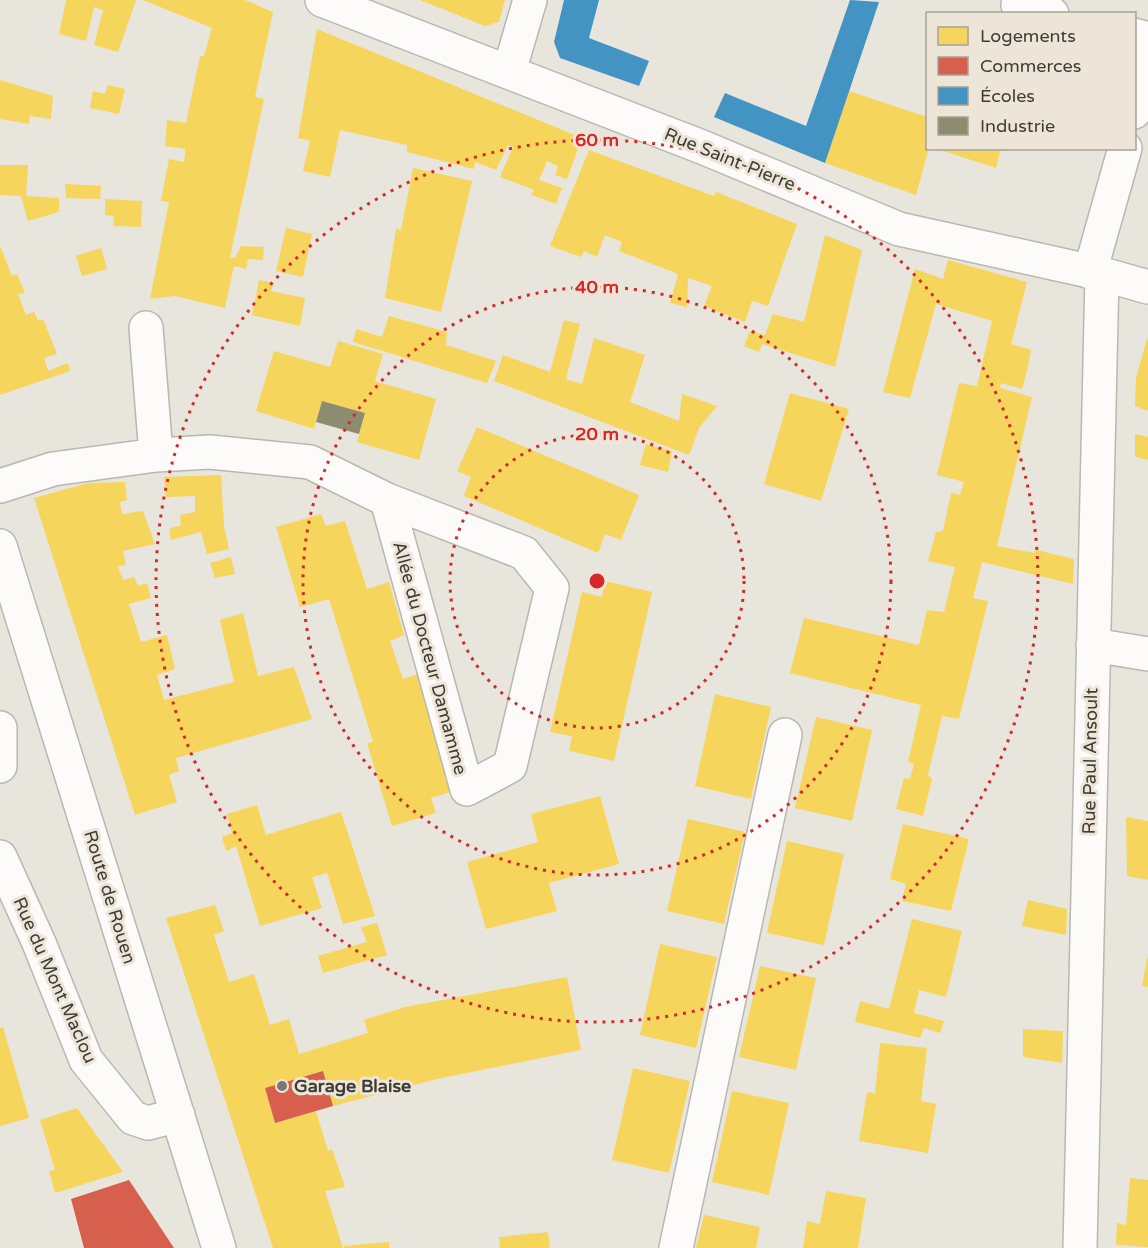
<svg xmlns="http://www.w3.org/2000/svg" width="1148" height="1248" font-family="'Varela Round',sans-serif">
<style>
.homes{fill:#f6d55c}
.shops{fill:#d6604d}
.schools{fill:#4393c3}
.industry{fill:#8c8c6e}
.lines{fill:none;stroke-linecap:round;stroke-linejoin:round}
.minor-casing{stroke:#bab7b1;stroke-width:36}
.minor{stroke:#fcfbfa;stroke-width:33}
.ring{fill:none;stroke:#d62828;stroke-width:3;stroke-dasharray:3 6}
.poi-dot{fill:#7a7770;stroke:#ede6d8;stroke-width:2}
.labels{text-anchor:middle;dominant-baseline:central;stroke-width:6;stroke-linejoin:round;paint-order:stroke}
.street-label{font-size:18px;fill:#3f3c36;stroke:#ede6d8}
.poi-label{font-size:18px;font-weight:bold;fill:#3f3c36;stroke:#ede6d8;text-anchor:start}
.centre{fill:#d62828;stroke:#ede6d8;stroke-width:3}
.ring-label{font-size:18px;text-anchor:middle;font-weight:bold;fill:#d62828;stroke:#ede6d8;stroke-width:6;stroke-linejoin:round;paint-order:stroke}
</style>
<rect width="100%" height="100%" fill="#e8e5dd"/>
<path class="homes" d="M 66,0 L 136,0 L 118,52 L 94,45 L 103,10 L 94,7 L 86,41 L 59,34 Z
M 143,0 L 245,0 L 273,12 L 255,97 L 264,99 L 230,257 L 235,258 L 241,246 L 264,247 L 263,260 L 248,259 L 246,269 L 234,266 L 225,308 L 175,296 L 150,299 L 169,202 L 161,201 L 169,159 L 184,162 L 185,153 L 186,149 L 165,146 L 167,120 L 186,123 L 200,56 L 204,56 L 212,28 Z
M 420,0 L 505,0 L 499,22 L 485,26 Z
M 317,29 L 582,138 L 567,179 L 555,175 L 558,166 L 547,161 L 539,180 L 562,188 L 556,204 L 531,195 L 534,190 L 500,177 L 513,147 L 508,145 L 496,170 L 475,162 L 474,169 L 407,152 L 407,145 L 340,130 L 330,177 L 303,171 L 310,141 L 298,138 Z
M 0,80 L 53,96 L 51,119 L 30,116 L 29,124 L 0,119 Z
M 108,85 L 125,89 L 119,114 L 90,108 L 93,91 L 105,94 Z
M 849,91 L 927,117 L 929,148 L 916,195 L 825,163 Z
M 934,148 L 1001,148 L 996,168 Z
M 589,150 L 714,196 L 716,192 L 797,224 L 768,306 L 752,301 L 745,322 L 704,306 L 712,286 L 688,278 L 687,307 L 670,303 L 678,274 L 619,251 L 622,242 L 605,235 L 597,257 L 584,251 L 581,257 L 550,246 Z
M 0,165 L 28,165 L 26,196 L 59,198 L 59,212 L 28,221 L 21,196 L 0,195 Z
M 413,168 L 472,181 L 441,312 L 385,298 L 396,229 L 401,230 Z
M 65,184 L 101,186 L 100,199 L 66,198 Z
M 105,199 L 142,201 L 141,227 L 113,226 L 114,216 L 105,215 Z
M 286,228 L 312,234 L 303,277 L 276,271 Z
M 825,235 L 862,250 L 835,367 L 762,344 L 759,352 L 744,346 L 750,331 L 765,335 L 773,314 L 804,322 Z
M 0,246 L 12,276 L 17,274 L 25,293 L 18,294 L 26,315 L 34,312 L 38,321 L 43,319 L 57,354 L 44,358 L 48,371 L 68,363 L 70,371 L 0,395 Z
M 101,248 L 107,269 L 82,276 L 76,256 Z
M 948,260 L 1027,282 L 1011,344 L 1031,350 L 1028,367 L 1022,389 L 1001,383 L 1000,388 L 1032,397 L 997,546 L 1034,553 L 1036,550 L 1074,559 L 1073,584 L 982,562 L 973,598 L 988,601 L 959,719 L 942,716 L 928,775 L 932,779 L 923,816 L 896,809 L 904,778 L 910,779 L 914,764 L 908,762 L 921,705 L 790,673 L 804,618 L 919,645 L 927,610 L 944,612 L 955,567 L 928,561 L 936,532 L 943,531 L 951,493 L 960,495 L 964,482 L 937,475 L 959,383 L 977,386 L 992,321 L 936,304 L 910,398 L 883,392 L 915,269 L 943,279 Z
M 259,280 L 274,283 L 271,291 L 305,298 L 300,326 L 252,315 Z
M 389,316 L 447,332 L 446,345 L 496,361 L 487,383 L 353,342 L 356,329 L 382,337 Z
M 564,320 L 580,324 L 566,379 L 582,384 L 594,338 L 645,355 L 630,402 L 679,421 L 682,394 L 717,406 L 699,428 L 689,455 L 494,381 L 503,355 L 550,372 Z
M 1147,339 L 1148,339 L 1148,411 L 1135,406 L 1136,378 Z
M 338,341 L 383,354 L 375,381 L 436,399 L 419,460 L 357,442 L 365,413 L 322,401 L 314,429 L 256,411 L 274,351 L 330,367 Z
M 790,393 L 849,409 L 821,501 L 764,484 Z
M 477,427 L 639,495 L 621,540 L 605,534 L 598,553 L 464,496 L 471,477 L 457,471 Z
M 1135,434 L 1148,437 L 1148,460 L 1135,457 Z
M 646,444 L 672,451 L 668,472 L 640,465 Z
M 221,475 L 224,526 L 229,549 L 207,554 L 201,532 L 171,540 L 169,529 L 181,525 L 180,515 L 195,512 L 195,496 L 166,497 L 164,477 Z
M 125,482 L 127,500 L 120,502 L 122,514 L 143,511 L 155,544 L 123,551 L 126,564 L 118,567 L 123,580 L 134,577 L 138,586 L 147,583 L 151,598 L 129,604 L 141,642 L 167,635 L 175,669 L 157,675 L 164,700 L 234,682 L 220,620 L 243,613 L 258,676 L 294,667 L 312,719 L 176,758 L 179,771 L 169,775 L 177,802 L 135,815 L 34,498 L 88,483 Z
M 321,514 L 326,526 L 345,521 L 367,589 L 389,582 L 404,635 L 390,641 L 403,679 L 418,674 L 453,791 L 431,798 L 436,813 L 392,826 L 367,743 L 373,742 L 329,599 L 300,607 L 276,527 Z
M 231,557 L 235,574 L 215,578 L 210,563 Z
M 605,581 L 652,592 L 614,761 L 569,751 L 572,736 L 550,732 L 582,592 L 602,597 Z
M 715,694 L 771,707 L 751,799 L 695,786 Z
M 816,717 L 872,730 L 852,821 L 795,808 Z
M 600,796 L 619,864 L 549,883 L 557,911 L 486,929 L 467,862 L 538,842 L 531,814 Z
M 257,805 L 266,835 L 341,812 L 375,916 L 343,924 L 327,873 L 312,877 L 322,908 L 260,926 L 236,846 L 226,851 L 222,837 L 232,833 L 227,814 Z
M 1126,817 L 1148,821 L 1148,880 L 1127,876 Z
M 688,819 L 745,832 L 724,924 L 667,911 Z
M 903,824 L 969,839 L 951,911 L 902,901 L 906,884 L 890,879 Z
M 787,841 L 844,854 L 824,945 L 767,933 Z
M 1028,900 L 1067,909 L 1066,935 L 1022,926 Z
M 215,905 L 224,931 L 214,935 L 229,982 L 254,974 L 270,1025 L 289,1019 L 299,1054 L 368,1033 L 364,1020 L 405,1007 L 567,977 L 581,1050 L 437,1079 L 333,1106 L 323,1071 L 265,1088 L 275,1123 L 316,1111 L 328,1151 L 332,1149 L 345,1187 L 325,1191 L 343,1248 L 273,1248 L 166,918 Z
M 912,919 L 962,931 L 946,997 L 919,990 L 914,1013 L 944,1021 L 940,1033 L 924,1028 L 920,1038 L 855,1022 L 860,1001 L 889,1009 Z
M 377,923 L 387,955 L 323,973 L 318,956 L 367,942 L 361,927 Z
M 660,944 L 717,957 L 696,1048 L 640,1035 Z
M 1147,958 L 1148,958 L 1148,987 L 1142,986 Z
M 760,966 L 816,978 L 796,1070 L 739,1057 Z
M 3,1027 L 29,1118 L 0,1126 L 0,1028 Z
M 1023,1029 L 1063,1031 L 1062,1063 L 1023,1057 Z
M 880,1043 L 927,1048 L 921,1101 L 936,1104 L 928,1153 L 859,1141 L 867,1092 L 875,1093 Z
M 633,1068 L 690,1081 L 669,1173 L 612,1160 Z
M 732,1091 L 789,1103 L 769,1195 L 712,1182 Z
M 77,1108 L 123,1172 L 55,1193 L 49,1171 L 55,1170 L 40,1120 Z
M 1130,1178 L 1148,1180 L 1148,1247 L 1116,1245 L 1117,1223 L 1126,1225 Z
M 826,1191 L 866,1198 L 858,1248 L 803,1248 L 807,1221 L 820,1224 Z
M 704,1215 L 760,1227 L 756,1248 L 696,1248 Z
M 548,1232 L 550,1248 L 500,1248 L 499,1237 Z
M 389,1242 L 389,1248 L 344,1248 L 344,1246 Z"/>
<path class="shops" d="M 323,1071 L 333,1106 L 275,1123 L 265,1088 Z
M 129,1180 L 174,1248 L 84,1248 L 71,1199 Z"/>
<path class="schools" d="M 564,0 L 599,0 L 589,38 L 649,61 L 639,86 L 560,58 L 554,42 Z
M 850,0 L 879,2 L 825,163 L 714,117 L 725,93 L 806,126 Z"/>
<path class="industry" d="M 322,401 L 365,413 L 359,434 L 316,422 Z"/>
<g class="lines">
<g class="minor-casing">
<path id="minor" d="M 322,0 L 702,147 L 899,229 L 1102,274 L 1148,287
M 1018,5 L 1052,14
M 1134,35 L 1148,39
M 509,72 L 530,0
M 1134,112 L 1148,64
M 1090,272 L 1125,148
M 146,328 L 156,455
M 0,486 L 53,469 L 156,455 L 210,452 L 310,462 L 387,500 L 524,553 L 552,588 L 510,766 L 467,789 L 387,500
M 0,546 L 219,1248
M 1093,645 L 1148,654
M 0,728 L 0,766
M 0,857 L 39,943 L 86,1060 L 133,1118 L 148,1123 L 178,1115
M 676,1248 L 785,735
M 1080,1248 L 1102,274"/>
</g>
<use href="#minor" class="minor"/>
</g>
<g class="ring">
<circle cx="597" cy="581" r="147"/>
<circle cx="597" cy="581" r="294"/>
<circle cx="597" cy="581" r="441"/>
</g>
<circle class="poi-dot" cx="282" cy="1086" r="6"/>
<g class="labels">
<g class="street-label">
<text transform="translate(730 159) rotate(22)">Rue Saint-Pierre</text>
<text transform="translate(430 658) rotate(75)">Allée du Docteur Damamme</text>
<text transform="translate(1090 761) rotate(-89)">Rue Paul Ansoult</text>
<text transform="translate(110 897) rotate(73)">Route de Rouen</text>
<text transform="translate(55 980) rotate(66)">Rue du Mont Maclou</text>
</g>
<g class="poi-label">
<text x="294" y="1086">Garage Blaise</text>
</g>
</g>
<circle cx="597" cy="581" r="9" class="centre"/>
<g class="ring-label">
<text x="597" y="146">60 m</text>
<text x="597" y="293">40 m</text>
<text x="597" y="440">20 m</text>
</g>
<rect x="926" y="12" width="210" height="138" fill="#ede6d8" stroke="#a7a297" stroke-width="1.5"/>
<rect x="938" y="27" width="30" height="18" fill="#f6d55c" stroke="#a7a297" stroke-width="1.5"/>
<text x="980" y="42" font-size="18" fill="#3f3c36">Logements</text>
<rect x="938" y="57" width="30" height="18" fill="#d6604d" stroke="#a7a297" stroke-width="1.5"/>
<text x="980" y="72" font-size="18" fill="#3f3c36">Commerces</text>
<rect x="938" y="87" width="30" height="18" fill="#4393c3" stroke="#a7a297" stroke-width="1.5"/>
<text x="980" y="102" font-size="18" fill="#3f3c36">Écoles</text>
<rect x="938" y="117" width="30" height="18" fill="#8c8c6e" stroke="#a7a297" stroke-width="1.5"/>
<text x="980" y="132" font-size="18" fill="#3f3c36">Industrie</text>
</svg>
